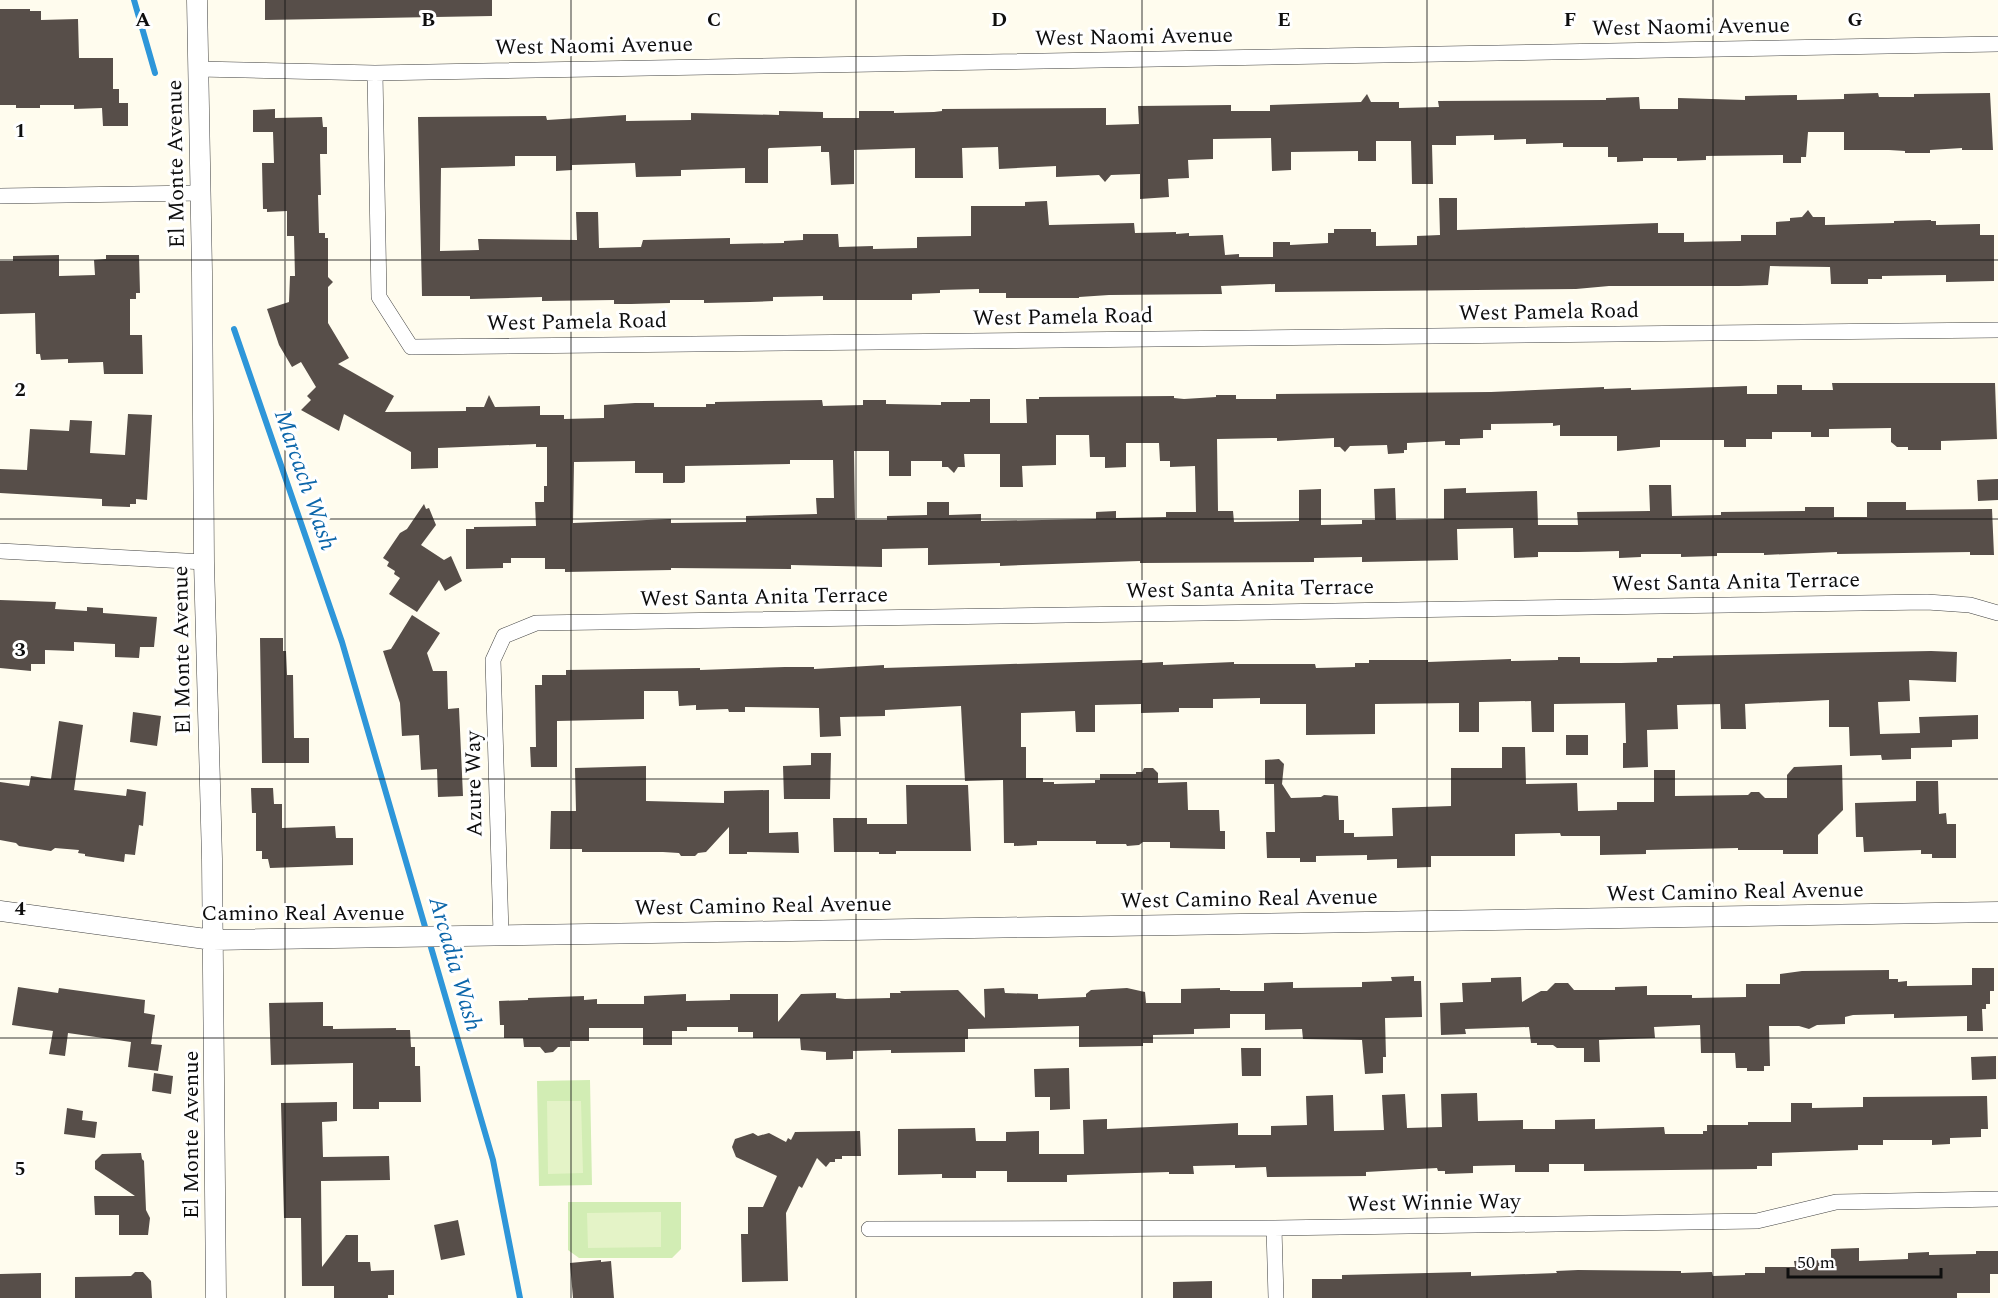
<svg xmlns="http://www.w3.org/2000/svg" width="1998" height="1298" font-family="Spectral,serif">
<style>
.green{fill:#d2edb4}
.pitch{fill:#e4f3c7}
.lines{fill:none;stroke-linecap:round;stroke-linejoin:round}
.stream{stroke:#2e96d9;stroke-width:6}
.building{fill:#574e49;fill-rule:evenodd}
.minor-casing{stroke:#414141;stroke-width:16}
.tertiary-casing{stroke:#414141;stroke-width:21}
.minor{stroke:#fff;stroke-width:15}
.tertiary{stroke:#fff;stroke-width:20}
.grid{fill:none;stroke:#0e0e0e;stroke-width:1.5;stroke-opacity:0.55}
.labels{text-anchor:middle;dominant-baseline:central;stroke-width:6;stroke-linejoin:round;paint-order:stroke}
.street-label{font-size:22px;fill:#0e0e0e;stroke:#fff}
.water-label{font-size:24px;font-style:italic;fill:#0c66aa;stroke:#fff}
.grid-label{font-size:20px;text-anchor:middle;font-weight:bold;fill:#0e0e0e;stroke:#fff;stroke-width:6;stroke-linejoin:round;paint-order:stroke}
</style>
<rect width="100%" height="100%" fill="#fffcee"/>
<path class="green" d="M 590,1080 L 592,1185 L 539,1186 L 537,1081 Z
M 568,1202 L 681,1202 L 681,1249 L 672,1258 L 579,1258 L 568,1250 Z"/>
<path class="pitch" d="M 547,1101 L 581,1101 L 583,1173 L 548,1174 Z
M 661,1212 L 661,1247 L 588,1248 L 587,1213 Z"/>
<g class="lines">
<path class="stream" d="M 134,0 L 155,73
M 234,329 L 342,642 L 493,1160 L 520,1298"/>
</g>
<path class="building" d="M 265,0 L 492,0 L 492,16 L 265,20 Z
M 0,9 L 30,9 L 30,11 L 41,11 L 41,20 L 78,19 L 79,58 L 113,58 L 113,89 L 119,89 L 119,103 L 128,103 L 128,126 L 103,126 L 102,108 L 74,109 L 74,105 L 40,105 L 40,108 L 16,108 L 16,105 L 0,105 Z
M 1878,93 L 1879,97 L 1914,97 L 1914,94 L 1990,93 L 1993,150 L 1962,150 L 1962,148 L 1930,150 L 1930,153 L 1905,153 L 1905,151 L 1889,150 L 1844,150 L 1844,132 L 1808,132 L 1806,157 L 1801,157 L 1801,163 L 1783,163 L 1783,155 L 1706,156 L 1706,160 L 1677,161 L 1677,158 L 1643,158 L 1643,161 L 1617,162 L 1617,157 L 1608,157 L 1608,147 L 1563,147 L 1563,143 L 1526,144 L 1526,139 L 1494,140 L 1494,135 L 1456,136 L 1456,145 L 1432,145 L 1433,184 L 1412,184 L 1411,141 L 1376,141 L 1376,161 L 1358,161 L 1358,151 L 1291,152 L 1291,170 L 1272,171 L 1271,138 L 1213,139 L 1213,159 L 1188,160 L 1189,178 L 1168,179 L 1169,197 L 1140,199 L 1140,174 L 1111,175 L 1105,182 L 1099,175 L 1056,177 L 1056,166 L 999,169 L 998,147 L 962,148 L 963,178 L 915,178 L 915,148 L 854,150 L 854,184 L 831,185 L 829,152 L 821,152 L 821,146 L 769,148 L 768,149 L 768,183 L 745,183 L 745,168 L 681,170 L 681,176 L 636,177 L 635,163 L 572,165 L 572,170 L 556,171 L 556,156 L 515,156 L 515,166 L 441,168 L 440,251 L 479,250 L 478,239 L 577,240 L 576,212 L 598,212 L 599,248 L 641,247 L 643,240 L 730,238 L 730,244 L 784,243 L 784,241 L 803,240 L 803,234 L 838,234 L 839,247 L 873,246 L 873,249 L 917,248 L 917,237 L 971,236 L 971,206 L 1025,206 L 1025,202 L 1047,201 L 1049,225 L 1134,223 L 1135,233 L 1176,232 L 1176,234 L 1189,233 L 1189,236 L 1223,235 L 1225,255 L 1239,254 L 1239,257 L 1273,257 L 1273,242 L 1290,242 L 1290,245 L 1328,243 L 1328,233 L 1334,233 L 1334,229 L 1371,229 L 1371,232 L 1376,232 L 1376,246 L 1417,245 L 1417,236 L 1440,235 L 1439,198 L 1457,198 L 1457,230 L 1658,223 L 1658,233 L 1684,233 L 1684,242 L 1741,241 L 1741,235 L 1776,235 L 1776,222 L 1790,221 L 1790,218 L 1802,217 L 1808,210 L 1813,217 L 1825,217 L 1825,225 L 1894,223 L 1894,221 L 1931,220 L 1931,221 L 1936,221 L 1936,225 L 1980,224 L 1980,235 L 1994,235 L 1994,281 L 1946,282 L 1946,275 L 1882,276 L 1882,279 L 1868,279 L 1868,284 L 1831,284 L 1830,267 L 1770,266 L 1768,285 L 1739,286 L 1609,286 L 1576,289 L 1275,292 L 1275,284 L 1221,286 L 1222,294 L 1109,295 L 1079,297 L 1079,298 L 1006,298 L 1006,293 L 979,293 L 979,289 L 940,290 L 940,293 L 912,294 L 912,300 L 823,300 L 823,296 L 773,297 L 773,301 L 750,302 L 704,303 L 704,300 L 670,300 L 670,303 L 631,304 L 614,304 L 614,300 L 542,301 L 542,297 L 470,299 L 470,296 L 422,296 L 418,117 L 546,116 L 547,120 L 626,115 L 626,121 L 691,120 L 691,113 L 779,115 L 779,111 L 823,112 L 823,118 L 859,118 L 859,111 L 894,111 L 894,113 L 934,112 L 942,111 L 942,109 L 1106,108 L 1106,125 L 1139,124 L 1138,106 L 1231,105 L 1231,111 L 1270,111 L 1270,105 L 1361,102 L 1367,94 L 1371,102 L 1399,102 L 1399,108 L 1439,107 L 1438,101 L 1606,100 L 1606,98 L 1639,97 L 1640,109 L 1678,109 L 1678,98 L 1745,100 L 1745,96 L 1797,95 L 1797,100 L 1844,99 L 1844,94 Z
M 275,109 L 275,118 L 322,117 L 323,127 L 327,127 L 327,154 L 320,154 L 321,195 L 318,195 L 319,233 L 325,233 L 325,238 L 328,238 L 328,277 L 333,282 L 328,287 L 328,323 L 349,358 L 338,364 L 394,396 L 385,412 L 466,411 L 466,407 L 484,407 L 489,395 L 495,407 L 540,406 L 540,415 L 564,415 L 564,419 L 604,418 L 604,405 L 635,403 L 654,403 L 654,407 L 706,407 L 706,404 L 715,404 L 715,402 L 822,400 L 823,406 L 863,405 L 863,400 L 886,400 L 886,404 L 941,405 L 941,402 L 970,402 L 970,399 L 990,399 L 990,423 L 1027,423 L 1026,399 L 1039,399 L 1039,397 L 1174,396 L 1174,398 L 1184,399 L 1216,397 L 1216,395 L 1236,395 L 1236,399 L 1276,399 L 1276,394 L 1491,392 L 1604,387 L 1604,389 L 1631,388 L 1631,390 L 1747,386 L 1747,394 L 1777,394 L 1777,385 L 1802,385 L 1802,390 L 1833,390 L 1832,383 L 1995,383 L 1997,439 L 1941,441 L 1941,450 L 1908,450 L 1908,447 L 1897,447 L 1891,442 L 1891,428 L 1829,429 L 1829,437 L 1811,437 L 1811,432 L 1772,432 L 1772,439 L 1746,439 L 1746,447 L 1724,447 L 1724,440 L 1660,440 L 1660,447 L 1617,451 L 1617,436 L 1560,436 L 1560,425 L 1553,426 L 1553,423 L 1491,424 L 1491,430 L 1483,430 L 1483,438 L 1460,439 L 1460,445 L 1445,445 L 1445,441 L 1407,443 L 1407,450 L 1404,450 L 1404,453 L 1388,454 L 1387,445 L 1350,446 L 1345,452 L 1340,447 L 1334,447 L 1334,438 L 1277,441 L 1277,438 L 1217,439 L 1218,511 L 1233,511 L 1234,522 L 1299,521 L 1299,490 L 1321,489 L 1321,525 L 1362,524 L 1362,520 L 1375,520 L 1374,489 L 1395,488 L 1396,520 L 1444,519 L 1444,489 L 1466,488 L 1466,493 L 1537,491 L 1538,525 L 1578,525 L 1577,512 L 1650,511 L 1649,485 L 1671,485 L 1672,516 L 1721,515 L 1721,512 L 1805,511 L 1805,507 L 1834,507 L 1834,517 L 1867,517 L 1867,502 L 1906,502 L 1906,510 L 1992,509 L 1994,555 L 1970,555 L 1970,552 L 1837,554 L 1837,552 L 1764,555 L 1764,553 L 1717,553 L 1717,556 L 1681,557 L 1681,554 L 1641,554 L 1641,557 L 1619,558 L 1619,551 L 1578,552 L 1538,552 L 1538,557 L 1514,558 L 1513,528 L 1457,529 L 1458,560 L 1362,562 L 1362,557 L 1314,558 L 1314,562 L 1140,563 L 1140,561 L 1023,565 L 1000,566 L 1000,563 L 928,565 L 928,548 L 882,549 L 882,567 L 791,565 L 791,569 L 671,568 L 671,570 L 565,572 L 565,569 L 545,569 L 545,558 L 511,558 L 511,563 L 503,563 L 503,568 L 466,569 L 466,529 L 474,529 L 474,527 L 536,526 L 535,502 L 544,502 L 544,486 L 547,486 L 547,447 L 536,447 L 536,444 L 438,448 L 438,468 L 411,469 L 411,452 L 344,414 L 339,431 L 301,410 L 311,400 L 307,396 L 316,387 L 301,362 L 292,367 L 279,345 L 267,309 L 289,302 L 290,276 L 295,276 L 294,236 L 287,236 L 287,211 L 267,212 L 267,209 L 263,209 L 262,163 L 274,163 L 273,132 L 253,132 L 253,110 ZM 1056,435 L 1089,435 L 1090,457 L 1105,457 L 1105,468 L 1126,467 L 1126,443 L 1159,443 L 1160,461 L 1170,461 L 1170,467 L 1195,466 L 1196,512 L 1166,512 L 1166,517 L 1116,518 L 1116,511 L 1096,512 L 1096,519 L 981,521 L 981,514 L 949,515 L 949,502 L 927,502 L 927,515 L 887,516 L 887,520 L 855,520 L 854,451 L 889,451 L 889,476 L 911,476 L 911,461 L 942,461 L 942,467 L 948,467 L 954,473 L 958,467 L 965,467 L 964,454 L 1000,454 L 1000,487 L 1023,487 L 1022,466 L 1056,465 ZM 790,460 L 833,460 L 834,498 L 816,498 L 817,514 L 746,516 L 746,522 L 671,523 L 671,519 L 573,523 L 574,462 L 635,461 L 635,473 L 663,473 L 663,483 L 683,483 L 685,482 L 685,466 L 790,464 Z
M 59,255 L 59,276 L 95,275 L 94,260 L 106,259 L 106,255 L 139,255 L 140,293 L 136,293 L 136,299 L 130,299 L 130,335 L 142,335 L 143,374 L 104,374 L 103,362 L 68,363 L 68,359 L 41,360 L 40,354 L 36,354 L 35,313 L 0,314 L 0,261 L 13,261 L 13,256 Z
M 128,414 L 152,415 L 147,500 L 136,499 L 136,504 L 130,504 L 130,507 L 102,506 L 102,499 L 0,493 L 0,469 L 27,470 L 30,429 L 69,431 L 70,420 L 92,421 L 90,453 L 125,455 Z
M 1998,479 L 1998,500 L 1978,501 L 1977,480 Z
M 424,504 L 426,509 L 429,508 L 436,525 L 421,545 L 444,560 L 451,556 L 462,581 L 445,591 L 439,580 L 417,612 L 389,594 L 400,578 L 394,574 L 395,571 L 387,566 L 389,562 L 383,558 L 400,533 L 407,529 Z
M 0,600 L 56,602 L 55,609 L 87,611 L 87,607 L 103,608 L 103,613 L 157,617 L 154,647 L 140,647 L 139,658 L 115,657 L 115,644 L 74,642 L 74,651 L 45,650 L 45,664 L 31,664 L 31,671 L 0,668 Z
M 412,615 L 440,633 L 427,653 L 433,671 L 447,671 L 448,709 L 459,708 L 463,796 L 438,797 L 437,769 L 421,770 L 419,735 L 402,736 L 400,703 L 383,651 L 391,649 Z
M 260,638 L 283,638 L 283,651 L 286,651 L 287,675 L 293,675 L 294,738 L 309,738 L 309,763 L 262,763 Z
M 1931,651 L 1957,652 L 1956,682 L 1909,680 L 1910,701 L 1878,702 L 1880,734 L 1920,733 L 1919,717 L 1978,715 L 1978,739 L 1952,740 L 1952,747 L 1911,748 L 1911,759 L 1882,760 L 1881,755 L 1850,756 L 1849,727 L 1829,727 L 1829,700 L 1745,704 L 1746,729 L 1721,729 L 1720,704 L 1677,705 L 1678,729 L 1647,730 L 1648,767 L 1623,768 L 1623,743 L 1626,743 L 1625,703 L 1554,704 L 1554,732 L 1532,732 L 1531,701 L 1479,702 L 1479,732 L 1459,732 L 1459,703 L 1375,704 L 1375,734 L 1306,735 L 1306,704 L 1260,704 L 1260,698 L 1213,699 L 1213,708 L 1179,708 L 1179,712 L 1141,713 L 1141,704 L 1095,705 L 1095,732 L 1076,732 L 1075,711 L 1021,713 L 1021,747 L 1026,747 L 1026,778 L 1043,778 L 1043,782 L 1054,782 L 1054,784 L 1095,783 L 1095,780 L 1100,780 L 1100,774 L 1136,774 L 1136,772 L 1142,772 L 1144,768 L 1153,768 L 1158,773 L 1158,783 L 1187,782 L 1188,810 L 1219,810 L 1220,831 L 1225,831 L 1225,849 L 1170,848 L 1170,842 L 1143,842 L 1139,845 L 1127,846 L 1126,844 L 1096,844 L 1096,841 L 1037,841 L 1037,845 L 1014,846 L 1014,843 L 1004,843 L 1003,780 L 965,781 L 961,706 L 885,710 L 885,716 L 840,717 L 841,736 L 820,737 L 819,708 L 745,707 L 745,712 L 729,712 L 728,709 L 696,710 L 696,705 L 679,706 L 678,691 L 644,691 L 644,719 L 557,721 L 557,767 L 531,767 L 530,747 L 536,747 L 535,685 L 542,685 L 542,675 L 566,675 L 566,670 L 700,668 L 700,670 L 785,667 L 814,667 L 814,669 L 884,665 L 884,668 L 1142,660 L 1142,663 L 1163,662 L 1163,665 L 1234,662 L 1234,664 L 1315,664 L 1316,668 L 1355,667 L 1355,663 L 1369,663 L 1369,660 L 1428,660 L 1428,662 L 1511,659 L 1511,661 L 1558,660 L 1558,657 L 1580,657 L 1580,663 L 1621,663 L 1657,662 L 1657,658 L 1673,658 L 1673,656 Z
M 133,712 L 161,716 L 157,746 L 130,742 Z
M 59,721 L 83,725 L 74,790 L 126,796 L 127,789 L 146,792 L 143,826 L 139,825 L 135,855 L 125,854 L 124,862 L 85,856 L 85,854 L 78,853 L 79,850 L 55,848 L 51,851 L 19,846 L 16,843 L 0,840 L 0,782 L 29,786 L 31,776 L 51,779 Z
M 1566,735 L 1588,735 L 1588,755 L 1566,755 Z
M 1502,747 L 1525,747 L 1526,784 L 1577,783 L 1578,811 L 1617,810 L 1617,802 L 1654,802 L 1654,770 L 1675,770 L 1675,796 L 1748,795 L 1751,792 L 1759,792 L 1765,798 L 1787,798 L 1787,775 L 1794,767 L 1842,765 L 1843,810 L 1818,835 L 1818,854 L 1783,854 L 1783,850 L 1738,850 L 1738,848 L 1646,850 L 1646,854 L 1600,855 L 1600,836 L 1561,836 L 1560,833 L 1515,834 L 1515,856 L 1431,856 L 1431,867 L 1397,868 L 1397,859 L 1367,860 L 1367,855 L 1316,856 L 1316,862 L 1300,862 L 1300,858 L 1267,858 L 1266,832 L 1275,832 L 1274,784 L 1265,784 L 1265,760 L 1279,759 L 1284,764 L 1282,784 L 1291,798 L 1321,797 L 1324,795 L 1338,796 L 1339,820 L 1344,820 L 1344,833 L 1354,833 L 1354,837 L 1393,836 L 1392,808 L 1451,806 L 1451,768 L 1502,768 Z
M 811,753 L 831,753 L 830,799 L 784,799 L 783,766 L 811,765 Z
M 646,766 L 646,801 L 724,803 L 724,791 L 769,790 L 769,833 L 798,832 L 799,853 L 747,852 L 747,854 L 729,854 L 729,827 L 706,852 L 698,853 L 695,856 L 681,856 L 679,853 L 663,852 L 582,852 L 582,849 L 550,849 L 551,811 L 576,811 L 575,768 Z
M 1916,781 L 1938,781 L 1939,814 L 1946,813 L 1947,824 L 1956,824 L 1956,858 L 1932,858 L 1932,854 L 1921,854 L 1921,850 L 1864,852 L 1863,837 L 1856,837 L 1855,803 L 1916,801 Z
M 906,785 L 968,785 L 971,851 L 896,851 L 896,854 L 879,854 L 879,852 L 834,852 L 833,818 L 867,818 L 867,824 L 907,824 Z
M 251,788 L 273,788 L 274,804 L 282,804 L 282,828 L 335,826 L 336,838 L 353,838 L 353,865 L 270,868 L 268,859 L 262,859 L 262,851 L 256,851 L 256,813 L 252,813 Z
M 1972,968 L 1994,968 L 1994,991 L 1990,991 L 1990,1004 L 1986,1004 L 1986,1009 L 1982,1009 L 1983,1031 L 1967,1031 L 1967,1016 L 1894,1018 L 1894,1014 L 1853,1015 L 1845,1017 L 1845,1024 L 1817,1025 L 1809,1029 L 1799,1026 L 1769,1026 L 1770,1066 L 1764,1066 L 1764,1071 L 1747,1071 L 1747,1068 L 1736,1068 L 1735,1053 L 1701,1053 L 1700,1025 L 1654,1027 L 1655,1038 L 1599,1040 L 1600,1062 L 1584,1062 L 1584,1048 L 1557,1048 L 1553,1045 L 1537,1045 L 1537,1043 L 1531,1043 L 1529,1027 L 1465,1029 L 1466,1034 L 1441,1035 L 1440,1003 L 1463,1002 L 1462,983 L 1491,982 L 1491,978 L 1521,977 L 1522,1002 L 1541,991 L 1547,991 L 1555,983 L 1568,983 L 1574,990 L 1615,990 L 1615,987 L 1647,986 L 1647,995 L 1692,995 L 1692,998 L 1746,997 L 1746,984 L 1780,984 L 1780,974 L 1802,971 L 1889,970 L 1889,979 L 1898,979 L 1898,982 L 1907,981 L 1907,986 L 1972,985 Z
M 1414,976 L 1414,981 L 1421,981 L 1422,1017 L 1385,1018 L 1386,1057 L 1383,1057 L 1383,1073 L 1365,1074 L 1362,1040 L 1303,1039 L 1302,1029 L 1265,1030 L 1265,1014 L 1230,1014 L 1230,1028 L 1194,1029 L 1194,1034 L 1153,1035 L 1153,1043 L 1143,1043 L 1143,1046 L 1079,1047 L 1079,1026 L 968,1029 L 968,1039 L 965,1039 L 965,1052 L 891,1053 L 891,1050 L 853,1051 L 853,1059 L 826,1060 L 826,1052 L 801,1050 L 800,1038 L 753,1038 L 753,1032 L 738,1032 L 738,1027 L 687,1027 L 687,1031 L 672,1031 L 672,1045 L 643,1045 L 643,1028 L 589,1028 L 589,1041 L 570,1041 L 570,1047 L 558,1047 L 553,1052 L 545,1053 L 540,1047 L 524,1047 L 523,1038 L 504,1038 L 504,1025 L 500,1025 L 499,1001 L 528,1000 L 528,998 L 584,996 L 584,1000 L 597,999 L 597,1004 L 644,1004 L 644,996 L 686,994 L 686,1001 L 730,1000 L 730,994 L 778,994 L 778,1022 L 801,994 L 836,993 L 836,998 L 845,999 L 890,998 L 890,993 L 901,993 L 900,991 L 958,990 L 985,1018 L 984,989 L 1004,988 L 1005,993 L 1038,994 L 1038,999 L 1086,997 L 1086,994 L 1091,990 L 1127,988 L 1145,992 L 1146,1003 L 1181,1003 L 1181,989 L 1220,988 L 1220,990 L 1230,990 L 1230,991 L 1264,991 L 1264,983 L 1293,982 L 1293,988 L 1362,987 L 1362,982 L 1392,981 L 1391,977 Z
M 18,987 L 58,993 L 59,988 L 145,1000 L 144,1013 L 155,1015 L 151,1044 L 162,1045 L 158,1071 L 128,1067 L 131,1042 L 68,1033 L 65,1056 L 49,1054 L 53,1031 L 12,1025 Z
M 323,1002 L 323,1026 L 333,1026 L 333,1029 L 396,1028 L 396,1030 L 410,1030 L 411,1047 L 415,1047 L 415,1066 L 420,1066 L 421,1102 L 379,1102 L 379,1109 L 353,1109 L 353,1063 L 271,1065 L 269,1003 Z
M 1241,1048 L 1261,1048 L 1261,1076 L 1242,1076 Z
M 1996,1056 L 1996,1079 L 1972,1080 L 1971,1057 Z
M 1069,1068 L 1070,1109 L 1050,1110 L 1050,1097 L 1035,1097 L 1034,1069 Z
M 154,1073 L 173,1076 L 171,1094 L 152,1091 Z
M 1477,1093 L 1478,1121 L 1523,1120 L 1523,1129 L 1555,1129 L 1555,1120 L 1595,1119 L 1595,1129 L 1664,1127 L 1665,1134 L 1703,1134 L 1703,1131 L 1707,1131 L 1707,1125 L 1748,1125 L 1748,1122 L 1791,1122 L 1791,1103 L 1812,1103 L 1812,1108 L 1863,1107 L 1863,1097 L 1987,1096 L 1988,1129 L 1981,1129 L 1981,1137 L 1950,1138 L 1950,1144 L 1932,1145 L 1932,1140 L 1883,1140 L 1883,1145 L 1858,1145 L 1858,1150 L 1772,1153 L 1772,1166 L 1757,1166 L 1757,1169 L 1584,1171 L 1584,1164 L 1549,1164 L 1549,1172 L 1515,1172 L 1515,1165 L 1473,1166 L 1473,1173 L 1445,1174 L 1445,1171 L 1438,1171 L 1437,1168 L 1366,1172 L 1366,1176 L 1267,1177 L 1266,1167 L 1235,1168 L 1235,1165 L 1193,1166 L 1194,1174 L 1169,1174 L 1169,1172 L 1067,1175 L 1067,1182 L 1007,1182 L 1007,1171 L 976,1171 L 976,1178 L 942,1178 L 942,1174 L 898,1175 L 898,1129 L 975,1128 L 976,1141 L 1006,1141 L 1006,1132 L 1039,1131 L 1039,1154 L 1084,1154 L 1083,1120 L 1107,1119 L 1107,1129 L 1238,1123 L 1238,1135 L 1271,1135 L 1271,1126 L 1307,1125 L 1306,1096 L 1333,1095 L 1334,1131 L 1384,1130 L 1382,1095 L 1405,1094 L 1407,1128 L 1442,1127 L 1441,1094 Z
M 337,1102 L 337,1121 L 322,1122 L 323,1157 L 389,1156 L 390,1180 L 321,1181 L 322,1267 L 346,1235 L 358,1235 L 358,1262 L 370,1262 L 371,1271 L 394,1270 L 394,1295 L 388,1295 L 388,1298 L 334,1298 L 334,1286 L 302,1286 L 301,1218 L 284,1218 L 281,1103 Z
M 67,1108 L 83,1111 L 82,1120 L 97,1122 L 95,1138 L 64,1134 Z
M 860,1131 L 861,1156 L 842,1156 L 842,1159 L 835,1159 L 835,1162 L 830,1162 L 826,1167 L 817,1158 L 802,1188 L 799,1186 L 786,1213 L 788,1281 L 742,1282 L 741,1234 L 748,1234 L 748,1207 L 763,1207 L 777,1176 L 736,1157 L 732,1147 L 735,1139 L 753,1133 L 758,1136 L 769,1133 L 786,1142 L 788,1138 L 791,1140 L 795,1132 Z
M 141,1153 L 142,1159 L 144,1161 L 146,1210 L 150,1218 L 148,1235 L 119,1235 L 119,1215 L 95,1215 L 94,1196 L 135,1196 L 95,1169 L 95,1161 L 102,1154 Z
M 458,1220 L 465,1255 L 441,1260 L 434,1225 Z
M 1859,1248 L 1859,1261 L 1908,1259 L 1908,1253 L 1929,1252 L 1929,1255 L 1976,1254 L 1976,1251 L 1998,1251 L 1998,1274 L 1990,1274 L 1990,1293 L 1957,1293 L 1957,1298 L 1312,1298 L 1312,1279 L 1342,1279 L 1342,1275 L 1471,1272 L 1471,1276 L 1557,1273 L 1556,1271 L 1578,1270 L 1681,1271 L 1681,1273 L 1712,1272 L 1713,1276 L 1745,1275 L 1745,1273 L 1765,1273 L 1765,1267 L 1795,1267 L 1794,1261 L 1831,1260 L 1831,1249 Z
M 601,1260 L 601,1262 L 611,1261 L 614,1298 L 573,1298 L 570,1263 Z
M 135,1272 L 143,1272 L 151,1281 L 152,1298 L 75,1298 L 75,1277 L 131,1276 Z
M 41,1273 L 41,1298 L 0,1298 L 0,1274 Z
M 1212,1281 L 1212,1298 L 1173,1298 L 1173,1282 Z"/>
<g class="lines">
<g class="minor-casing">
<path id="minor" d="M 198,69 L 375,73 L 1998,44
M 375,73 L 379,297 L 411,347 L 1998,330
M 0,196 L 200,193
M 0,551 L 204,562
M 501,934 L 493,660 L 504,636 L 536,623 L 1927,602 L 1970,605 L 1998,613
M 1274,1228 L 1276,1298
M 869,1229 L 1274,1228 L 1757,1221 L 1836,1202 L 1998,1199"/>
</g>
<g class="tertiary-casing">
<path id="tertiary" d="M 197,0 L 202,272 L 204,562 L 212,859 L 216,1298
M 0,911 L 213,940 L 1998,912"/>
</g>
<use href="#minor" class="minor"/>
<use href="#tertiary" class="tertiary"/>
</g>
<path class="grid" d="M 285,0 L 285,1298M 571,0 L 571,1298M 856,0 L 856,1298M 1142,0 L 1142,1298M 1427,0 L 1427,1298M 1713,0 L 1713,1298M 0,260 L 1998,260M 0,519 L 1998,519M 0,779 L 1998,779M 0,1038 L 1998,1038"/>
<g class="labels">
<g class="street-label">
<text transform="translate(1691 27) rotate(-1)">West Naomi Avenue</text>
<text transform="translate(1134 37) rotate(-1)">West Naomi Avenue</text>
<text transform="translate(594 46) rotate(-1)">West Naomi Avenue</text>
<text transform="translate(176 164) rotate(-91)">El Monte Avenue</text>
<text transform="translate(1549 312) rotate(-1)">West Pamela Road</text>
<text transform="translate(1063 317) rotate(-1)">West Pamela Road</text>
<text transform="translate(577 322) rotate(-1)">West Pamela Road</text>
<text transform="translate(1736 582) rotate(-1)">West Santa Anita Terrace</text>
<text transform="translate(1250 589) rotate(-1)">West Santa Anita Terrace</text>
<text transform="translate(764 597) rotate(-1)">West Santa Anita Terrace</text>
<text transform="translate(182 650) rotate(-91)">El Monte Avenue</text>
<text transform="translate(474 784) rotate(-91)">Azure Way</text>
<text transform="translate(1735 892) rotate(-1)">West Camino Real Avenue</text>
<text transform="translate(1249 899) rotate(-1)">West Camino Real Avenue</text>
<text transform="translate(763 906) rotate(-1)">West Camino Real Avenue</text>
<text x="303" y="913">Camino Real Avenue</text>
<text transform="translate(191 1135) rotate(-90)">El Monte Avenue</text>
<text transform="translate(1434 1203) rotate(-1)">West Winnie Way</text>
</g>
<g class="water-label">
<text transform="translate(305 480) rotate(71)">Marcach Wash</text>
<text transform="translate(455 964) rotate(74)">Arcadia Wash</text>
</g>
</g>
<g class="grid-label">
<text x="143" y="26">A</text>
<text x="428" y="26">B</text>
<text x="714" y="26">C</text>
<text x="999" y="26">D</text>
<text x="1284" y="26">E</text>
<text x="1570" y="26">F</text>
<text x="1855" y="26">G</text>
<text x="20" y="137">1</text>
<text x="20" y="396">2</text>
<text x="20" y="656">3</text>
<text x="20" y="915">4</text>
<text x="20" y="1175">5</text>
</g>
<path d="M1788 1268v9h153v-9" fill="none" stroke="#0e0e0e" stroke-width="3"/>
<text x="1797" y="1268" font-size="18" fill="#0e0e0e" stroke="#ffffff" stroke-width="4.5" paint-order="stroke">50 m</text>
</svg>
